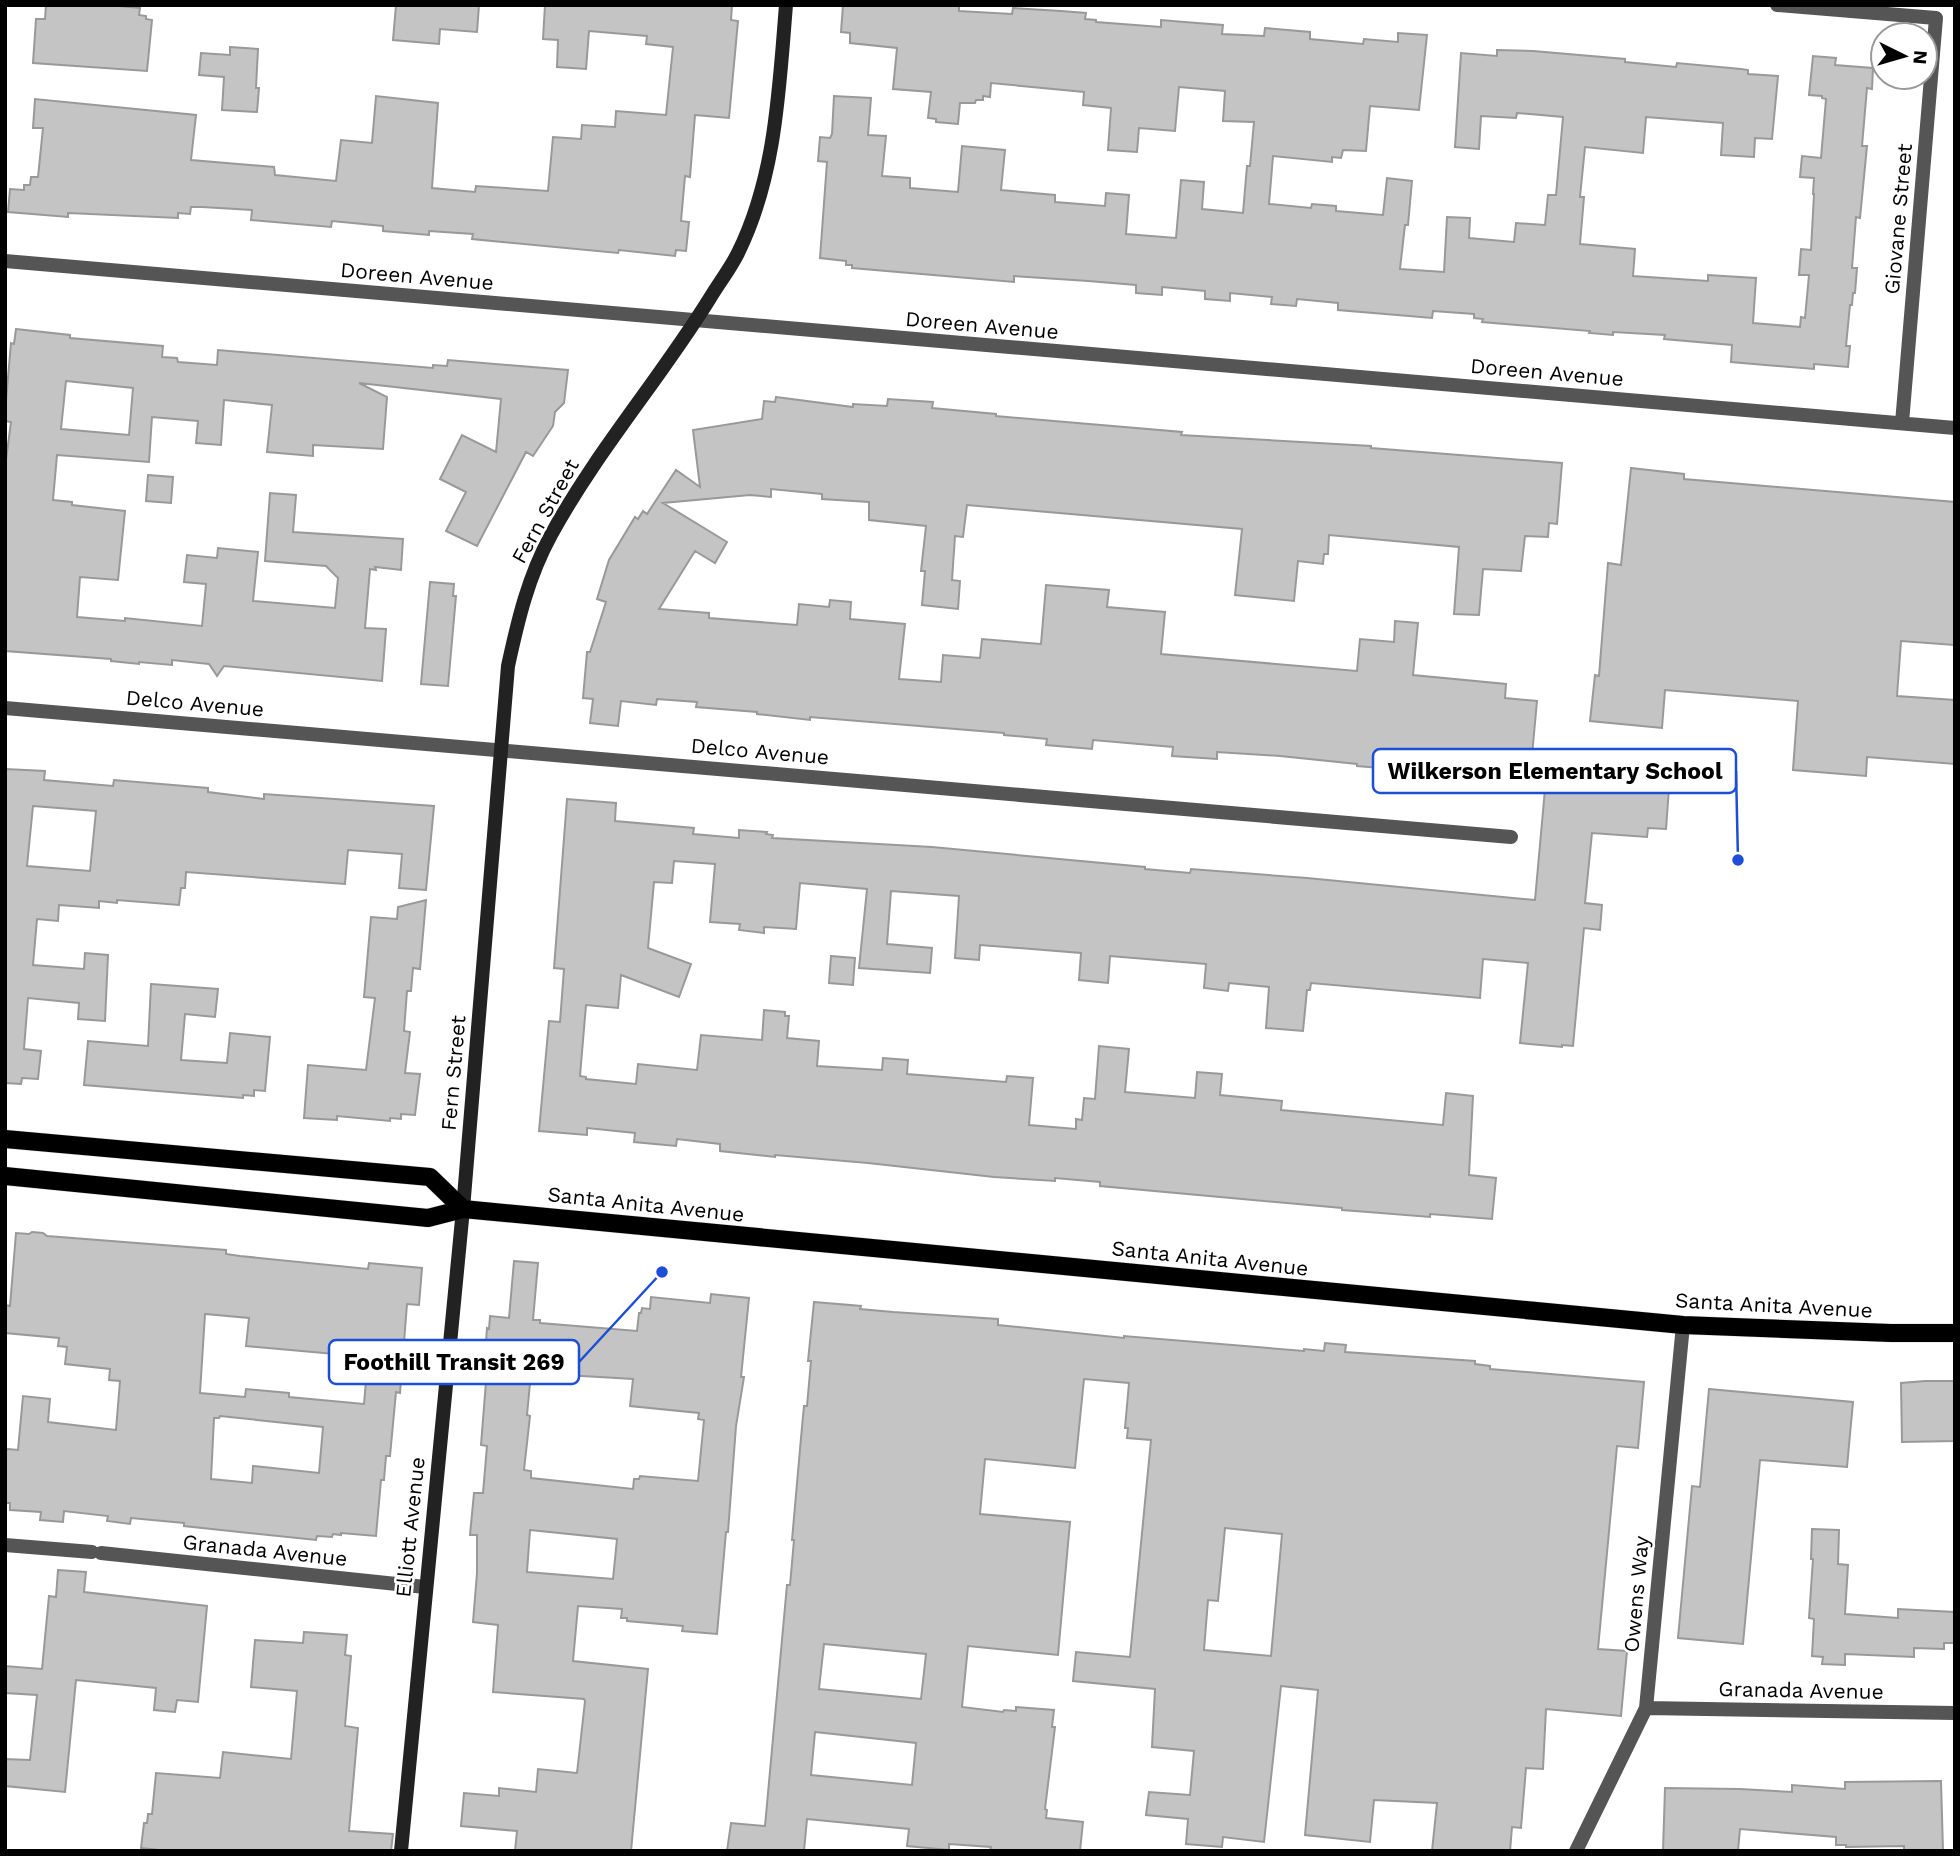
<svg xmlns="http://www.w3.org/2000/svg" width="1960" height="1856" font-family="'Work Sans',sans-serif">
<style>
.building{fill:#c4c4c4;stroke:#999;stroke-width:2;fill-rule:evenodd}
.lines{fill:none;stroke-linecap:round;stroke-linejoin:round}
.primary-casing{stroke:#dbdbdb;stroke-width:19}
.street{stroke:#555;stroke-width:14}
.secondary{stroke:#222;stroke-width:14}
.primary{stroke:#000;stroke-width:18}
.labels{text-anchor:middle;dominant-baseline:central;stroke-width:5;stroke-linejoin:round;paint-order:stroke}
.street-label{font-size:21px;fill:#000;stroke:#fff}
.leader{fill:none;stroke:#1d4ed8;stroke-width:2.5}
.callout-dot{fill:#1d4ed8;stroke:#fff;stroke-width:2.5}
.callout{fill:#fff;stroke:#1d4ed8;stroke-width:2.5}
.callout-label{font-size:23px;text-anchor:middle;font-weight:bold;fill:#000}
</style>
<rect width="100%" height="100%" fill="#fff"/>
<path class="building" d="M 46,5 L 109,5 L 140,8 L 139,15 L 146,16 L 146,19 L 152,20 L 147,71 L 33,63 L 36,19 L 45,19 Z
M 396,5 L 479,5 L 477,32 L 440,29 L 439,44 L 393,40 Z
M 545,5 L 732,5 L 731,20 L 738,21 L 729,118 L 695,115 L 690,177 L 685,176 L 681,221 L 689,222 L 686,251 L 676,250 L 675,256 L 619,250 L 618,253 L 472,239 L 473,234 L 429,231 L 429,235 L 383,231 L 383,226 L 332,221 L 331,227 L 251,220 L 252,210 L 202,207 L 191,207 L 190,214 L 178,213 L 178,218 L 68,213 L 68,217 L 8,212 L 10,189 L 24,190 L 24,185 L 30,185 L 31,177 L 38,177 L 43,128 L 33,128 L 35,99 L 196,115 L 191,160 L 274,167 L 275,175 L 336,181 L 341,140 L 372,143 L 376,96 L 438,103 L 432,188 L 475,192 L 476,186 L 548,191 L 553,137 L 581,139 L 582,125 L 615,127 L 616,111 L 666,115 L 673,47 L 646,44 L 647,36 L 589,31 L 586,69 L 557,67 L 558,40 L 543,39 Z
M 843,5 L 959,5 L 959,11 L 1012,14 L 1013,8 L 1061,11 L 1086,13 L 1085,19 L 1096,20 L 1096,22 L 1161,27 L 1161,20 L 1197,23 L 1223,25 L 1222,34 L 1264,36 L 1265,28 L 1310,32 L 1310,39 L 1363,44 L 1364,39 L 1398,42 L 1398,33 L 1427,35 L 1419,110 L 1370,106 L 1366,151 L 1343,150 L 1341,158 L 1332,157 L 1332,162 L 1273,156 L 1269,204 L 1311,208 L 1312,204 L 1336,206 L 1336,211 L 1383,215 L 1387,178 L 1412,181 L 1408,225 L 1405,225 L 1400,269 L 1444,272 L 1447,217 L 1470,218 L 1469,238 L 1514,242 L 1516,223 L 1545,225 L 1548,195 L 1556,195 L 1563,117 L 1517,113 L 1516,118 L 1481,116 L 1479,149 L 1455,147 L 1461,53 L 1497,56 L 1497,50 L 1533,51 L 1625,59 L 1625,62 L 1676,67 L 1677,63 L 1741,69 L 1748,70 L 1748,74 L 1778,76 L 1772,139 L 1755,138 L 1754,157 L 1721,155 L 1723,123 L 1646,117 L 1643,153 L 1585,147 L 1580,197 L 1584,197 L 1580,244 L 1635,249 L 1633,276 L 1708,281 L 1708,275 L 1756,278 L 1753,323 L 1800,327 L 1801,317 L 1805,318 L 1809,275 L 1799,275 L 1801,249 L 1811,250 L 1814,194 L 1813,194 L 1814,178 L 1800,177 L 1802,156 L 1821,158 L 1826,99 L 1822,98 L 1822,96 L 1809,95 L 1813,56 L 1836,58 L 1835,65 L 1873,68 L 1872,89 L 1867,88 L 1862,146 L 1867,146 L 1860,218 L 1856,217 L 1852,268 L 1857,268 L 1855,293 L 1853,293 L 1852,305 L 1850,305 L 1846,346 L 1850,346 L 1848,367 L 1814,364 L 1814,369 L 1731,362 L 1732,345 L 1664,339 L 1665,335 L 1613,332 L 1613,335 L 1589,333 L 1590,331 L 1482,322 L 1483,319 L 1474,318 L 1474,314 L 1433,311 L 1432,318 L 1338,310 L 1338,303 L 1297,299 L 1296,306 L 1271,304 L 1272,297 L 1230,293 L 1230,301 L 1205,299 L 1205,291 L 1162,287 L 1162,295 L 1136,293 L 1136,285 L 1088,281 L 1014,276 L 1014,282 L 852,268 L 852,265 L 846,265 L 846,261 L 820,258 L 827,162 L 818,161 L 820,137 L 830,138 L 832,134 L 834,96 L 871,98 L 868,135 L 886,136 L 882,176 L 910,178 L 910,188 L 958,192 L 962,146 L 1005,150 L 1001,190 L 1055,195 L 1055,202 L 1105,206 L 1106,193 L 1129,195 L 1126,234 L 1176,238 L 1181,180 L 1204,182 L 1202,209 L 1243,213 L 1247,166 L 1250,166 L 1254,122 L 1223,121 L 1225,91 L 1179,87 L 1175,131 L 1139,128 L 1137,152 L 1108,150 L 1111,108 L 1083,105 L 1084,92 L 991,83 L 990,97 L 983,96 L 983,100 L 976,100 L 975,103 L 960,103 L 958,124 L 936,122 L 936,119 L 928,118 L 931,92 L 893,89 L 897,48 L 850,43 L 850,33 L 841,32 Z
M 230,47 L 258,49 L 256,88 L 259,88 L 257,112 L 222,110 L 224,77 L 199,75 L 201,53 L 230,55 Z
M 16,329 L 70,335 L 70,338 L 163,346 L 162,357 L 177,358 L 178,362 L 217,365 L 218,350 L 433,368 L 433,365 L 447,366 L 448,360 L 568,370 L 564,403 L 555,412 L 553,426 L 533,456 L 526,452 L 477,546 L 446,531 L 466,492 L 440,479 L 462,435 L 496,452 L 501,399 L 359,383 L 387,397 L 383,449 L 313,445 L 313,456 L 267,452 L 272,405 L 224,400 L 221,445 L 196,443 L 198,421 L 152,417 L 149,462 L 57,455 L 53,500 L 72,502 L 72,505 L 125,511 L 118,580 L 80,577 L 77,617 L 125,621 L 125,618 L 202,626 L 206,584 L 184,582 L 187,555 L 217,558 L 218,548 L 258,552 L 253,601 L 335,608 L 338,578 L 326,566 L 265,561 L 270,493 L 296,495 L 293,532 L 403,539 L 401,570 L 375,567 L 376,570 L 370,569 L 365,628 L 386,629 L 382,681 L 224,666 L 217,676 L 209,664 L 172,660 L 172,665 L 139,662 L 139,664 L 111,661 L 111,659 L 5,651 L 5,467 L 11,422 L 5,421 L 5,412 L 11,343 L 14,344 ZM 66,381 L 133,388 L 129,435 L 61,429 Z
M 776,397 L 853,407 L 853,404 L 887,406 L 888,399 L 933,402 L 932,408 L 996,414 L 996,416 L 1182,432 L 1181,435 L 1371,446 L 1371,448 L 1562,463 L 1557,524 L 1549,523 L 1548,537 L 1525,536 L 1521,571 L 1483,569 L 1479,615 L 1454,614 L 1459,547 L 1329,535 L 1328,554 L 1324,554 L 1323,564 L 1298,561 L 1294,601 L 1235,595 L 1242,529 L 967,505 L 963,537 L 955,536 L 952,580 L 960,581 L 958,609 L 922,605 L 925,571 L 921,571 L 926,526 L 869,520 L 869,502 L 822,499 L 822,494 L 771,489 L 771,497 L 750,495 L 663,503 L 727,542 L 715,563 L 695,551 L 659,609 L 709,613 L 709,618 L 797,625 L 799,604 L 829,607 L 830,600 L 851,602 L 850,619 L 905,624 L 899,679 L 941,682 L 943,655 L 980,658 L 982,639 L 1041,644 L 1046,585 L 1109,590 L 1107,607 L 1165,612 L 1161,654 L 1357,671 L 1360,639 L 1394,642 L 1395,621 L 1418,623 L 1413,675 L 1506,684 L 1505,698 L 1537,701 L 1530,777 L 1468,772 L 1462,772 L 1461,774 L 1381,765 L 1380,768 L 1357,766 L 1357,764 L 1280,756 L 1217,752 L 1217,759 L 1172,756 L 1173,747 L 1093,740 L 1092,749 L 1046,745 L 1047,739 L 1004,735 L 1004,733 L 810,717 L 810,720 L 757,714 L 757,712 L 696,707 L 697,702 L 657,699 L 656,705 L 621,701 L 618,726 L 590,723 L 593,699 L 583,698 L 587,652 L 590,652 L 606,602 L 597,599 L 609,560 L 635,517 L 638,519 L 643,511 L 647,514 L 676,470 L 700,487 L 693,430 L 762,419 L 764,401 L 775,402 Z
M 1631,468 L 1684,474 L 1684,479 L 1955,502 L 1954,645 L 1901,641 L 1897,696 L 1955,700 L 1955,764 L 1867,757 L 1866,776 L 1793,770 L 1798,701 L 1665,690 L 1662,728 L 1590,721 L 1595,675 L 1599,676 L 1608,563 L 1621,565 Z
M 148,475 L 173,477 L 171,503 L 146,501 Z
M 430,582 L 454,584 L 453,596 L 456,596 L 448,686 L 421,684 Z
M 1644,758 L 1671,761 L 1666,829 L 1648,828 L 1647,837 L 1592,833 L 1585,903 L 1602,905 L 1600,930 L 1584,928 L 1573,1046 L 1562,1045 L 1562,1047 L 1520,1043 L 1528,963 L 1483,959 L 1480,998 L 1311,983 L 1310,990 L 1307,990 L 1303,1031 L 1266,1028 L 1269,987 L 1229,983 L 1228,991 L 1204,988 L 1206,964 L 1110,956 L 1108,983 L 1079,980 L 1081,953 L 980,945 L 979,960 L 955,958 L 959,896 L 891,891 L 887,944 L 932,948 L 930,973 L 859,968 L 867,889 L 800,883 L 796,929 L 764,927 L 764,933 L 739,930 L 740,924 L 710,922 L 715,864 L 674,861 L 672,883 L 654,882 L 648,948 L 691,964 L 679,997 L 621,975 L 618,1008 L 586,1005 L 580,1076 L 586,1077 L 586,1079 L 636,1084 L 638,1064 L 697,1070 L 701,1035 L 762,1040 L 764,1010 L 785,1012 L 785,1016 L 789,1016 L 787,1038 L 819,1041 L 817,1066 L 882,1070 L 883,1058 L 908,1060 L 907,1074 L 1006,1082 L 1007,1076 L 1033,1078 L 1029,1125 L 1076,1129 L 1076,1119 L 1082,1120 L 1084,1098 L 1095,1099 L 1099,1046 L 1129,1049 L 1125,1092 L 1195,1098 L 1197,1072 L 1222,1074 L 1220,1095 L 1282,1101 L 1281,1110 L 1443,1125 L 1446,1093 L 1473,1096 L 1469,1175 L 1496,1178 L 1492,1219 L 1430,1214 L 1430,1217 L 1368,1212 L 1342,1210 L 1342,1208 L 1100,1186 L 1100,1182 L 1055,1178 L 1055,1181 L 994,1177 L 868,1163 L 775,1155 L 775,1157 L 720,1151 L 720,1144 L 677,1139 L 676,1146 L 634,1142 L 635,1133 L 587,1128 L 587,1135 L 539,1131 L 549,1021 L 560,1022 L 564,969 L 554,968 L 567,799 L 616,803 L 615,821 L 694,828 L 693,834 L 739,838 L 739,830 L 767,832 L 766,834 L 773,835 L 772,838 L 932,847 L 1145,867 L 1145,869 L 1190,873 L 1191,869 L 1307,878 L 1535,900 L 1546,778 L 1641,787 Z
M 5,769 L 45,771 L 44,780 L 113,786 L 114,780 L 208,788 L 208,792 L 264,799 L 264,794 L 434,806 L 426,890 L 399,888 L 402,854 L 348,850 L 345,884 L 186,872 L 185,888 L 181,888 L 179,905 L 117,900 L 117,903 L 99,901 L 99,908 L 59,905 L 58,921 L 37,919 L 33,965 L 84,969 L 85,953 L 108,955 L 105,1021 L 78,1019 L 79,1003 L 28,998 L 24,1049 L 41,1051 L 38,1079 L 22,1078 L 21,1084 L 5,1083 ZM 33,806 L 96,811 L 90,871 L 27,866 Z
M 426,900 L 420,969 L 413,968 L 411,991 L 407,991 L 404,1031 L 410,1032 L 405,1073 L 420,1074 L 415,1115 L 401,1114 L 401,1119 L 390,1118 L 390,1121 L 337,1116 L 337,1120 L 304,1118 L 308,1065 L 366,1070 L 375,998 L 364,997 L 371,917 L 397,919 L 398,907 Z
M 831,956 L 855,958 L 853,985 L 829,983 Z
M 151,984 L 218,989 L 215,1017 L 185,1014 L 181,1060 L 227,1063 L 230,1033 L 270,1037 L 265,1091 L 254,1090 L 254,1096 L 243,1095 L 243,1098 L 84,1085 L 88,1041 L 148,1046 Z
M 32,1232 L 43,1233 L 47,1236 L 226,1250 L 226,1254 L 240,1256 L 368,1269 L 369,1263 L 422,1268 L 419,1305 L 407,1304 L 400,1393 L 396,1392 L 390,1456 L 386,1456 L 384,1480 L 381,1480 L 376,1536 L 341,1533 L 341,1535 L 333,1534 L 332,1537 L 317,1536 L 316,1540 L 184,1526 L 184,1523 L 131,1518 L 130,1524 L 107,1521 L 108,1516 L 64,1511 L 63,1522 L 40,1520 L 41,1512 L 10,1510 L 10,1503 L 5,1503 L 5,1451 L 8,1449 L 18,1450 L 23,1396 L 50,1399 L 48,1422 L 116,1430 L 120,1381 L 109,1380 L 110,1369 L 65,1364 L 67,1347 L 58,1346 L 59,1338 L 5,1333 L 5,1305 L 10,1306 L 16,1233 L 29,1234 ZM 205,1314 L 249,1318 L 246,1346 L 368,1357 L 364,1404 L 289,1397 L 289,1393 L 246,1389 L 245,1397 L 200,1393 ZM 220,1416 L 323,1427 L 319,1473 L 253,1466 L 252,1483 L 211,1479 L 214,1418 L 219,1418 Z
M 514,1261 L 538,1263 L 533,1320 L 540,1320 L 540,1323 L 637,1331 L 639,1313 L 641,1313 L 642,1308 L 650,1309 L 651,1297 L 710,1303 L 711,1294 L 749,1298 L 741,1377 L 744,1377 L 736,1426 L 728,1532 L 726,1532 L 717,1634 L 682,1631 L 683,1626 L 627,1621 L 627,1618 L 621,1618 L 622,1609 L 578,1606 L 573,1661 L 648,1669 L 631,1851 L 515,1851 L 517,1831 L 461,1826 L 464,1793 L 499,1796 L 499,1788 L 536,1792 L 538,1769 L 577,1773 L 585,1701 L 584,1699 L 493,1692 L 498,1625 L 473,1622 L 477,1573 L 477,1535 L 470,1535 L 474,1493 L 483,1493 L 487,1446 L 481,1445 L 487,1369 L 484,1369 L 487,1328 L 489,1329 L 490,1316 L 509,1318 ZM 531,1373 L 633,1379 L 630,1406 L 699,1413 L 698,1419 L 704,1420 L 698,1481 L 640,1476 L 639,1479 L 634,1479 L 633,1489 L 531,1478 L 531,1471 L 524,1470 L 530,1416 L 527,1415 ZM 530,1530 L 617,1539 L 613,1579 L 527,1572 Z
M 814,1302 L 861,1306 L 860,1309 L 893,1312 L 998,1319 L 998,1325 L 1124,1338 L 1124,1336 L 1304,1351 L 1304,1349 L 1324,1351 L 1325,1343 L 1346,1345 L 1345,1352 L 1475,1361 L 1475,1364 L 1490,1366 L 1490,1369 L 1644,1382 L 1638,1448 L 1617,1446 L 1598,1649 L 1627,1651 L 1621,1716 L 1546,1709 L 1543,1769 L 1526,1768 L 1521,1828 L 1512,1827 L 1510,1851 L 1432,1851 L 1437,1803 L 1374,1800 L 1370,1842 L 1305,1835 L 1318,1690 L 1281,1686 L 1264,1842 L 1223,1837 L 1222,1847 L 1186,1844 L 1188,1819 L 1146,1815 L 1149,1792 L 1190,1795 L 1194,1751 L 1152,1747 L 1155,1689 L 1073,1681 L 1076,1652 L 1130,1657 L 1151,1440 L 1127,1438 L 1128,1428 L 1125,1428 L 1129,1383 L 1084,1379 L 1075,1468 L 985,1459 L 980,1514 L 1070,1522 L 1058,1655 L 968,1646 L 962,1707 L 1003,1712 L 1004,1710 L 1016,1711 L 1016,1707 L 1054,1710 L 1052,1727 L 1055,1727 L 1045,1809 L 1047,1810 L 1046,1818 L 1083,1822 L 1080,1851 L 1002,1851 L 990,1850 L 991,1847 L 949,1844 L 949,1850 L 907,1846 L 909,1829 L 807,1819 L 804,1851 L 727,1851 L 731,1823 L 765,1826 L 787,1585 L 790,1585 L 794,1540 L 792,1540 L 801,1438 L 804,1406 L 807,1406 L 811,1361 L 808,1361 ZM 1225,1528 L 1282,1534 L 1271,1656 L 1204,1650 L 1208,1600 L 1218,1601 ZM 824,1644 L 926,1654 L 921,1699 L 819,1689 ZM 815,1732 L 916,1743 L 912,1785 L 811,1775 Z
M 1925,1381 L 1955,1381 L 1955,1441 L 1902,1442 L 1901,1383 Z
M 1709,1389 L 1853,1402 L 1847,1467 L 1760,1460 L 1743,1644 L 1678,1638 L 1692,1486 L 1700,1487 Z
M 1812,1529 L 1839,1530 L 1838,1564 L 1848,1565 L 1845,1614 L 1898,1618 L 1898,1609 L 1955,1612 L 1955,1643 L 1944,1643 L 1944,1649 L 1914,1648 L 1914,1657 L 1845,1654 L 1845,1665 L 1822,1664 L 1823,1657 L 1812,1656 L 1814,1619 L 1809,1618 L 1813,1559 L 1811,1559 Z
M 58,1570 L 86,1572 L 84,1592 L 207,1606 L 198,1702 L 177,1700 L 175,1712 L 154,1710 L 156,1688 L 76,1680 L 65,1792 L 5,1786 L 5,1759 L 30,1760 L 37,1695 L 5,1693 L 5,1666 L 42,1669 L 49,1596 L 56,1597 Z
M 304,1632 L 347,1635 L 345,1655 L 351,1656 L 345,1726 L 358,1728 L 349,1831 L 393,1834 L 391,1851 L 168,1851 L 141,1848 L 144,1823 L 147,1823 L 148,1814 L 152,1814 L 156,1773 L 220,1778 L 223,1752 L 291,1759 L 297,1691 L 251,1687 L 255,1640 L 303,1643 Z
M 1941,1781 L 1943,1851 L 1904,1851 L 1904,1846 L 1846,1847 L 1846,1845 L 1836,1845 L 1836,1837 L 1740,1829 L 1738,1851 L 1663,1851 L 1665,1788 L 1740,1789 L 1792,1792 L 1792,1785 L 1845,1789 L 1845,1782 Z"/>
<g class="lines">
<g class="primary-casing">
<path id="primary" d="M 5,1139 L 430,1177 L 463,1209
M 5,1176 L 428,1218 L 463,1209 L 1683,1325 L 1891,1333 L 1955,1333"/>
</g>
<path class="street" d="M 1777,5 L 1936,18 L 1902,423
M 5,261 L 1955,428
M 5,708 L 1511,837
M 5,1545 L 92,1552
M 101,1553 L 425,1587
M 1646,1708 L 1955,1713
M 1576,1851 L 1646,1708 L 1683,1325"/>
<path class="secondary" d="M 401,1851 L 463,1209 L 508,666 C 518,620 528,577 551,535 C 596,452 660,379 710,298 C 719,283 730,269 738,253 C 776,176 779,89 786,5"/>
<use href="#primary" class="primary"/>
</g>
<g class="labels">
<g class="street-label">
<text transform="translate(1898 219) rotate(-85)">Giovane Street</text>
<text transform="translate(417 276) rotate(5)">Doreen Avenue</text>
<text transform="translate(982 325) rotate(5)">Doreen Avenue</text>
<text transform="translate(1547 372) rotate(5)">Doreen Avenue</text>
<text transform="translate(545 511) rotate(-61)">Fern Street</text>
<text transform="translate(195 703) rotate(5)">Delco Avenue</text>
<text transform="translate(760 751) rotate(5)">Delco Avenue</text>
<text transform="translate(453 1073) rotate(-85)">Fern Street</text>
<text transform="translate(646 1204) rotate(6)">Santa Anita Avenue</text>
<text transform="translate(1210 1258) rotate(6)">Santa Anita Avenue</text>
<text transform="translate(1774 1305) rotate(3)">Santa Anita Avenue</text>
<text transform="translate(410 1527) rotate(-84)">Elliott Avenue</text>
<text transform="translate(265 1550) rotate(6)">Granada Avenue</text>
<text transform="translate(1636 1594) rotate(-85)">Owens Way</text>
<text transform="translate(1801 1690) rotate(1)">Granada Avenue</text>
</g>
</g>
<path class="leader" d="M1738 860L1736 771M662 1272L579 1362"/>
<g class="callout-dot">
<circle cx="1738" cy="860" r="7"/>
<circle cx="662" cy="1272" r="7"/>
</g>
<g class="callout">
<rect x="1373" y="749" width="363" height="44" rx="7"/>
<rect x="329" y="1340" width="250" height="44" rx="7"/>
</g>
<g class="callout-label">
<text x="1555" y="779">Wilkerson Elementary School</text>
<text x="454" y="1370">Foothill Transit 269</text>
</g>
<rect width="1960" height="1856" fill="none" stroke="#000000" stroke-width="14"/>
<g transform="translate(1904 56) rotate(95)"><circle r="33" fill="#ffffff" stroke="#999999" stroke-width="2"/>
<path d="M0-5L12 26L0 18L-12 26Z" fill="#000000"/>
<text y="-10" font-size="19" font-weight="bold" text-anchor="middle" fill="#000000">N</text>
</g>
</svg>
